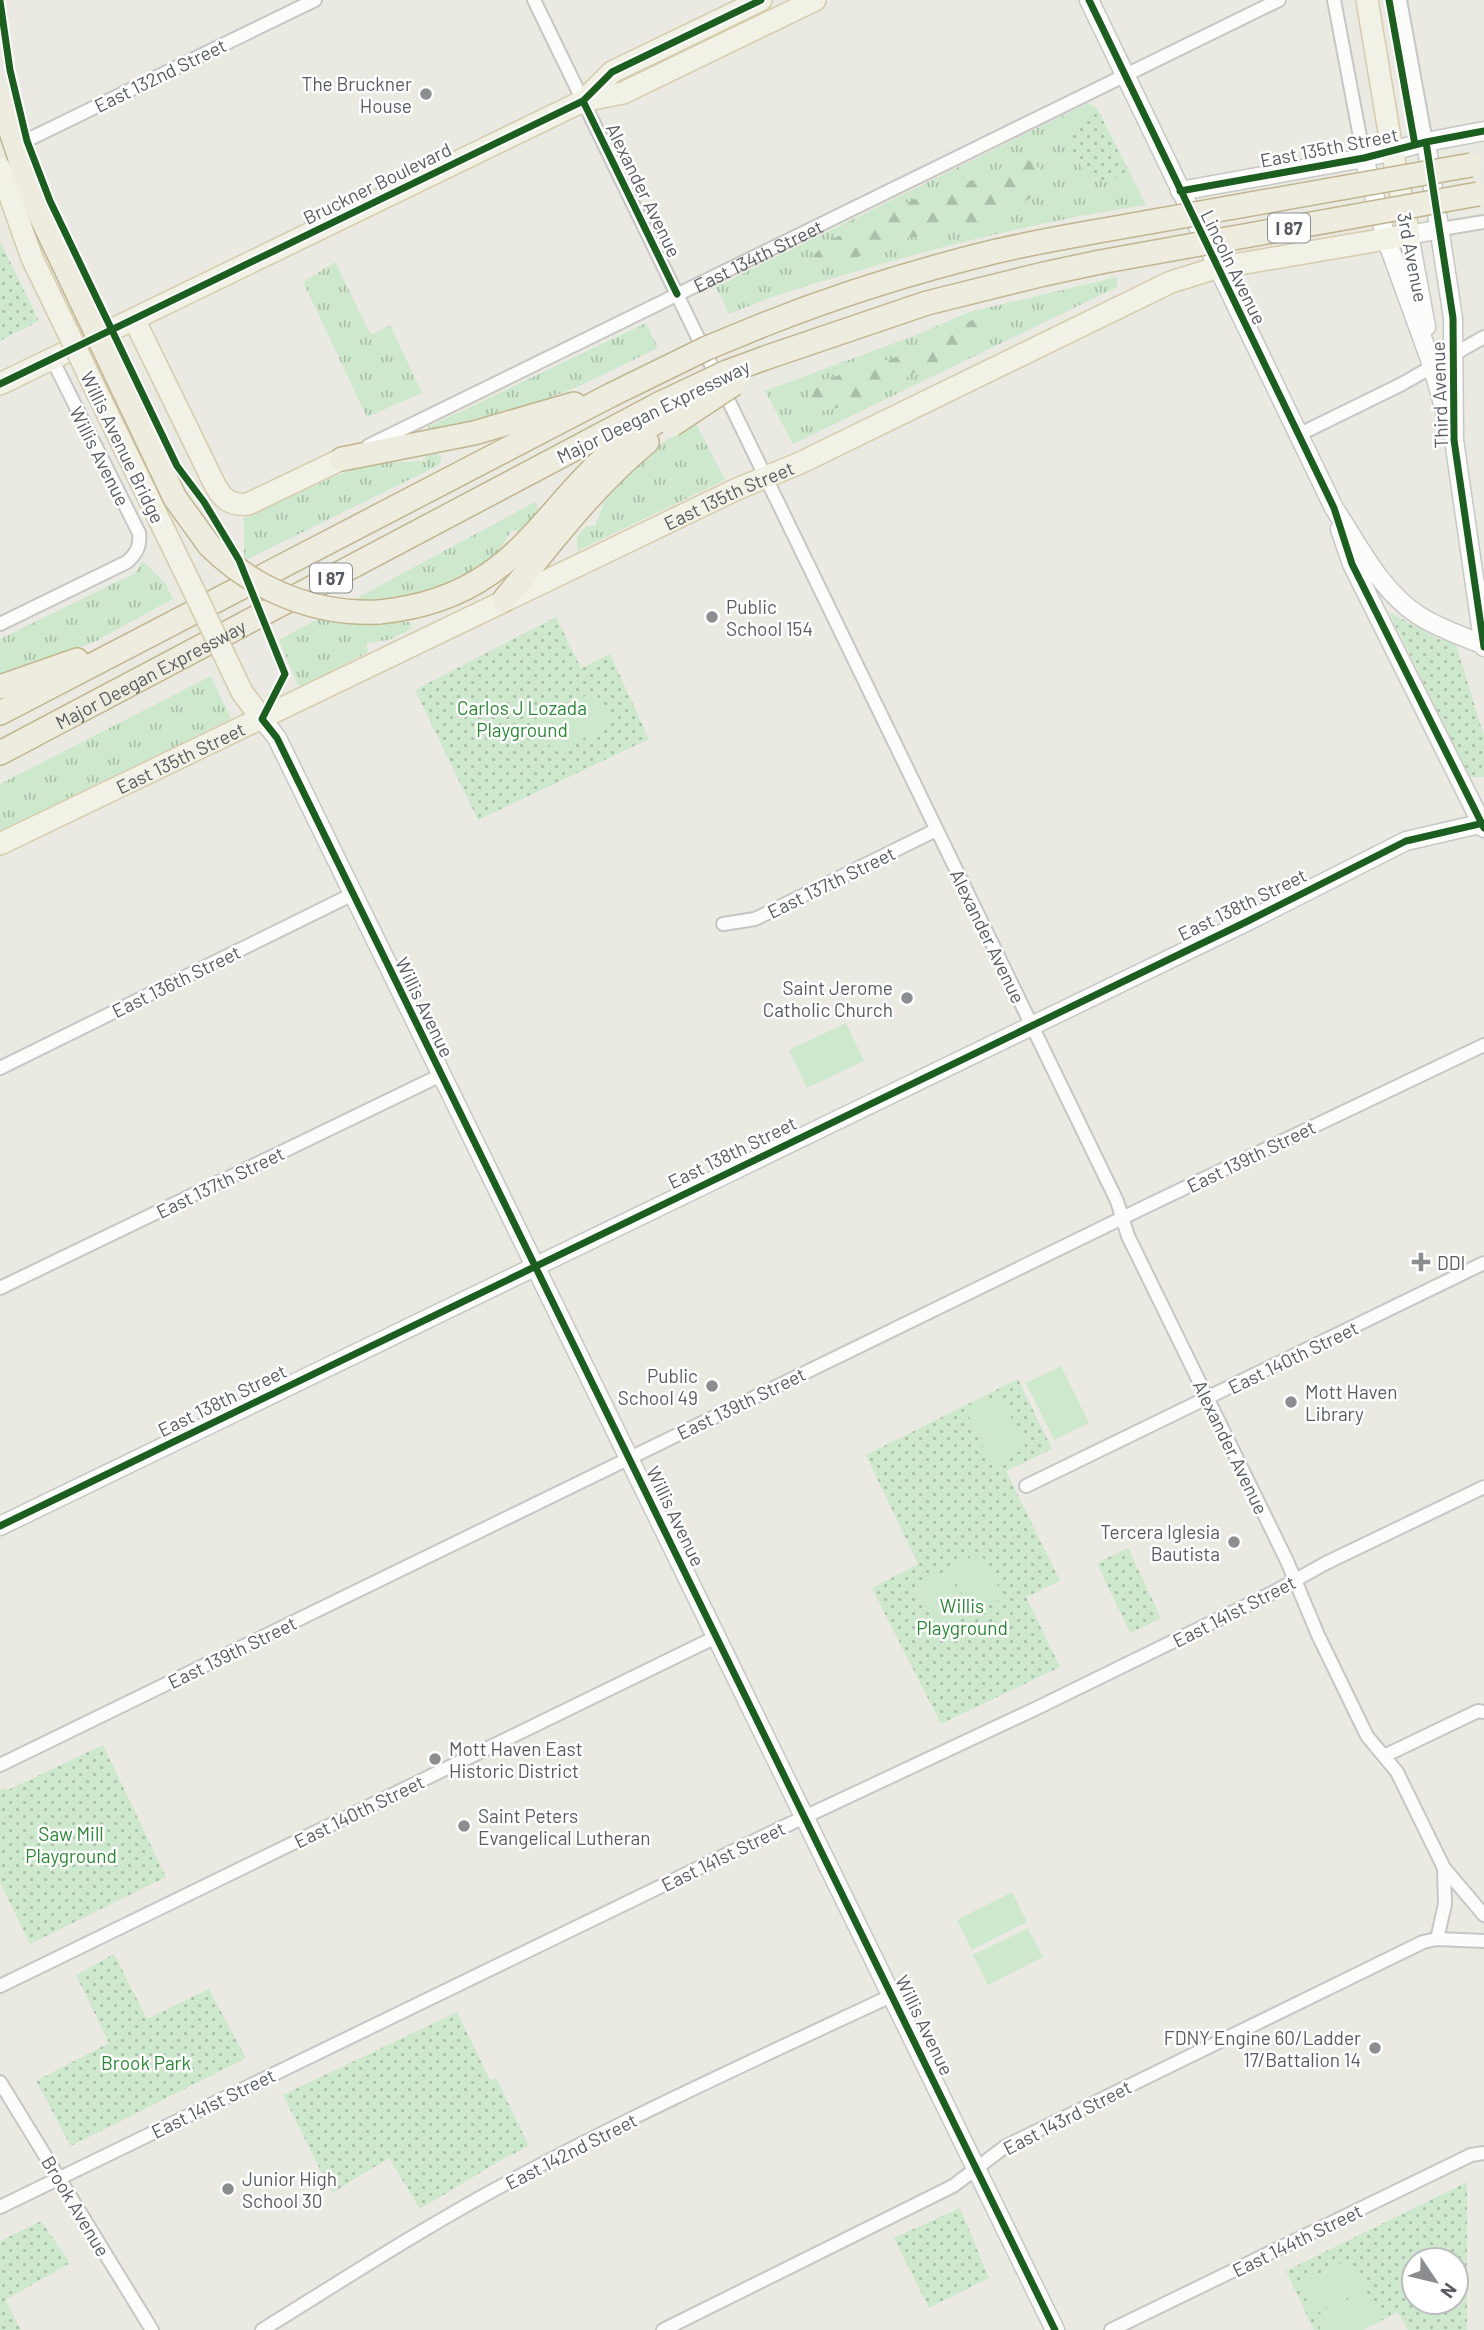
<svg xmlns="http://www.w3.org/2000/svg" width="1484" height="2330" font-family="Barlow,sans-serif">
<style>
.grass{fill:url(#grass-tufts)}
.forest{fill:url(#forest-firs)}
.park{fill:url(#park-dots);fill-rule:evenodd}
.pitch{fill:#cee8cd}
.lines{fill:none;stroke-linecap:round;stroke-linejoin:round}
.minor-casing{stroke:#c6c7c5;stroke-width:16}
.secondary-casing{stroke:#c7c8c6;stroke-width:21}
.primary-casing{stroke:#d5ccad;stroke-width:24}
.motorway-casing{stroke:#c1b590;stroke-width:26}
.minor{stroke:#fcfcfb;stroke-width:12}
.secondary{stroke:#fcfcfb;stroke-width:18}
.primary{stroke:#f2f1e5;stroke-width:21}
.motorway{stroke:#eeecdf;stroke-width:23}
.primary-bridge-casing{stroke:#d5ccad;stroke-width:24;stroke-linecap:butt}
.motorway-bridge-casing{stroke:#c1b590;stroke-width:26;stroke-linecap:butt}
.primary-bridge{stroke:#f2f1e5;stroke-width:21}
.motorway-bridge{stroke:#eeecdf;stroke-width:23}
.cycleway-casing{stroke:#fff;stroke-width:11}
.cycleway{stroke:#1b5e20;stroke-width:7}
.poi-dot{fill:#8b8d8f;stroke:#fff;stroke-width:2.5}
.labels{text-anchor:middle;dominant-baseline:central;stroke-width:5;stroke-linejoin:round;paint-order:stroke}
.shield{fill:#fff;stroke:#8a8d91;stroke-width:2}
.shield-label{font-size:18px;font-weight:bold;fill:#585c62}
.street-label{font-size:19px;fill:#585c62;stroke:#fff}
.poi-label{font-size:19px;fill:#585c62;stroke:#fff;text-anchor:start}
.park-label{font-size:19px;fill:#2c8635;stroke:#fff}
</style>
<defs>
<pattern id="grass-tufts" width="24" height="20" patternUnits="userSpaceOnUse" patternTransform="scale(1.75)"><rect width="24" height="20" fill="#cee8cd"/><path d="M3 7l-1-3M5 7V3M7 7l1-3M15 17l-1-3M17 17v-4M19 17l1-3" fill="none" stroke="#aabfaa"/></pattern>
<pattern id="forest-firs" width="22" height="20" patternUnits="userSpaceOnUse" patternTransform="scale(1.75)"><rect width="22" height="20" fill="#cee8cd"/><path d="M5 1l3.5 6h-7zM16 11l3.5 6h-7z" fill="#aabfaa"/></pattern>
<pattern id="park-dots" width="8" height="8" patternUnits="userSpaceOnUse" patternTransform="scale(1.75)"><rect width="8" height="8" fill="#cee8cd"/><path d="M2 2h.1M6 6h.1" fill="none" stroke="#aabfaa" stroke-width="1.8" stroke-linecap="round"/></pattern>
</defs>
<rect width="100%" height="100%" fill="#eae9e2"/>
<path class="grass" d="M 1088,103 L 1097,108 L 1146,205 C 1053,219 961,241 871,267 C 823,281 775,294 729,314 L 716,287 Z
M 335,262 L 371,335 L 390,325 L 422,393 L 367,417 L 303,282 Z
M 1117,277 L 1117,287 L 793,444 L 765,391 L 916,335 L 969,312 Z
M 646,323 L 658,348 L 577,387 L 498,417 L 432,432 L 428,427 Z
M 696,424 L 725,480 L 577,551 L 577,537 L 586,526 L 595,526 C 598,518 601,509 605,501 C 624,468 662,440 696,424 Z
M 427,452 L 436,453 L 442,458 L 439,465 L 244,561 L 244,518 L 336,476 L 369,464 L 425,461 Z
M 535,502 L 540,510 L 519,532 L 512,530 C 508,536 504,543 500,549 C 470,585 401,600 357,600 L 356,624 L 410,622 L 411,629 L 389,640 L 366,643 L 368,652 L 303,686 L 298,685 L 279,640 Z
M 143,561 L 165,583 L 173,599 L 96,641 L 0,678 L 0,639 L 135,573 Z
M 211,676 L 231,719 L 0,831 L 0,784 Z"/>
<path class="forest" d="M 1026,158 L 1040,169 L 1039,193 L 990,222 L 908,238 L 879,247 L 848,262 L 820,267 L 813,256 L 829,240 L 870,224 L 912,200 L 979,178 Z
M 976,318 L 986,324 L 986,335 L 963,349 L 919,370 L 866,402 L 812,413 L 808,394 L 824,380 L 906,354 Z"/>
<path class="park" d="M 1097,108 L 1129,173 L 1104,182 L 1087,175 L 1073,155 L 1067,132 Z
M 0,241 L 39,321 L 0,341 Z
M 1389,612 L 1439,639 L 1455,642 L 1484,736 L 1484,777 L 1469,777 Z
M 556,617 L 581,668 L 610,654 L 649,739 L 478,820 L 415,690 Z
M 1018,1379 L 1052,1449 L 1006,1471 L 1060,1581 L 1026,1597 L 1060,1667 L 941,1724 L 872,1588 L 918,1564 L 866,1455 Z
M 1128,1548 L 1161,1618 L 1130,1633 L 1097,1563 Z
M 103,1745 L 166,1877 L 30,1944 L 0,1882 L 0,1790 L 5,1788 L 8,1790 Z
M 114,1954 L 147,2019 L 209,1989 L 246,2058 L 71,2146 L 36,2081 L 109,2043 L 76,1975 Z
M 457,2012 L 490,2080 L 496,2078 L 529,2146 L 503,2159 L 420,2209 L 389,2158 L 332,2193 L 283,2095 Z
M 1467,2182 L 1467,2330 L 1408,2330 L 1398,2312 L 1363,2330 L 1314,2330 L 1286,2271 ZM 1414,2260 L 1456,2260 L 1456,2302 L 1414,2302 Z
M 960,2208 L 989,2278 L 929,2308 L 894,2238 Z
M 41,2221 L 70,2263 L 5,2300 L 21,2330 L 0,2330 L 0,2241 Z"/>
<path class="pitch" d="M 595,691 L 611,725 L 553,753 L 537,719 Z
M 846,1023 L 864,1061 L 807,1088 L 789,1050 Z
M 1061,1366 L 1089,1423 L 1054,1440 L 1026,1383 Z
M 1000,1394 L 1026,1448 L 992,1465 L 966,1411 Z
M 980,1552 L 1004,1597 L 973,1614 L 949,1569 Z
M 947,1570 L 970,1614 L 939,1632 L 915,1587 Z
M 1012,1892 L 1027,1922 L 972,1950 L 957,1920 Z
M 1028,1928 L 1043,1957 L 988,1985 L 973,1955 Z
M 1350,2259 L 1365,2289 L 1313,2314 L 1299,2284 Z
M 1366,2290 L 1381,2321 L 1362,2330 L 1321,2330 L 1315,2316 Z"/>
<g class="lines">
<g class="minor-casing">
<g id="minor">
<path d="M 534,0 L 1117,1201 L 1128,1236 L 1287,1561 L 1318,1635 L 1367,1736 L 1397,1772 L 1444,1868 L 1484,1915"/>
<path d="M 1334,0 L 1364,158"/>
<path d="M 1400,0 L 1426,142"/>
<path d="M 13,147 L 315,0"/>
<path d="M 1441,229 L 1484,222"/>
<path d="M 1298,435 L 1402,384 L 1484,337"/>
<path id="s1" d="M 368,446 L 1279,0"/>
<path d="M 0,624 L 127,562 C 136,554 141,546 139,533 L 52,359"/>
<path d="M 723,924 L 755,919 L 936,830"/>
<path d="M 0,1068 L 353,894"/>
<path d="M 0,1288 L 441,1075"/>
<path d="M 1026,1486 L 1484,1263"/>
<path d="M 1384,1756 L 1478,1711 L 1484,1712"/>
<path d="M 0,1765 L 1151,1204 L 1484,1045"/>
<path d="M 1437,1939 L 1445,1904 L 1444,1868"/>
<path d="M 0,1986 L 718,1636"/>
<path d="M 0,2082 L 152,2330"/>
<path d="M 0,2207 L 781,1828 L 1037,1708 L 1272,1593 L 1326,1563 L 1484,1487"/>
<path d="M 262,2330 C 346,2278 429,2224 516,2178 C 639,2112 767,2054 893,1995"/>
<path d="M 663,2330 L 953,2186 L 1006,2146 L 1423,1942 L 1437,1939 L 1484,1941"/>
<path d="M 1111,2330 L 1471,2155 L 1484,2153"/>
</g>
</g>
<g class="secondary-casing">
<path id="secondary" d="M 1089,0 L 1334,508 C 1359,546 1380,590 1418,615 C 1438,628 1462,636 1484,645
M 1426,142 L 1453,318 L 1454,440 L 1484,647
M 1364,158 L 1386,238 L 1432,365 L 1447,418
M 1180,191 L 1364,158 L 1426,142 L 1484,131
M 1426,327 L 1409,235 L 1441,229
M 1340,529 L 1352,564 L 1484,828
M 262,719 L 277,738 L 1055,2330
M 0,1526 L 1246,922 L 1406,841 L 1484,823"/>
</g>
<g class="primary-casing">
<g id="primary">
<path d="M 583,101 L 612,72 L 761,0"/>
<path d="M 134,319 L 213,481 C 221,498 229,506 248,504 L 342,459"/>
<path d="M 92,382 L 191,585"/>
<path d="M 0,384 L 583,101 L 623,93 L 815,0"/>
<path d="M 230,667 L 242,692 L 262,719"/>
<path id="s2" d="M 0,844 L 737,489 L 800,463 L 1171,282 L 1216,268 L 1409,235 L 1392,150 L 1367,0"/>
</g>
</g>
<g class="motorway-casing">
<g id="motorway">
<path d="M 763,325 C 838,295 915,271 993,252 C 1026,244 1060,238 1093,232"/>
<path d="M 765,358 L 927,303 L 1044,274 L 1100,262"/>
<path d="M 115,372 L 175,498 L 209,545"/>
<path d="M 342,459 L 474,433 L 574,404"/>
<path d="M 504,600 C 549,546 592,487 647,442"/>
<path d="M 379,612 C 419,608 456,597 489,574 C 527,548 554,509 586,476 C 609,451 637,432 667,416"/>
<path d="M 0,687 L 77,660"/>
<path d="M 0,713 L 611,395"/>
<path id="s3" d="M 0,753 L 661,403"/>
</g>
</g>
<use href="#minor" class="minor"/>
<use href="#secondary" class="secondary"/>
<use href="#primary" class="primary"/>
<use href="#motorway" class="motorway"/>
<g class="primary-bridge-casing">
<path id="primary-bridge" d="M 0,168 L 32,258 L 92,382
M 191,585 L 230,667"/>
</g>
<g class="motorway-bridge-casing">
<path id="motorway-bridge" d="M 0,98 L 35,204 L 115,372
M 1093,232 L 1471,165
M 1100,262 L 1478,194
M 611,395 L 707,348 L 763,325
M 661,403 L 727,372 L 765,358
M 672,425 L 734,384
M 209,545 C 254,590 315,615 379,612"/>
</g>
<use href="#primary-bridge" class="primary-bridge"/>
<use href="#motorway-bridge" class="motorway-bridge"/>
<g class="cycleway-casing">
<path id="cycleway" d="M 1089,0 L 1334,508 L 1352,564 L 1484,828
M 1389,0 L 1415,145
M 0,1 L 10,70 L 27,141 L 50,201 L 177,466 L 204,502 L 239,560 L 285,674 L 262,719 L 277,738 L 1055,2330
M 583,101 L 677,294
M 1426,142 L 1453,318 L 1454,440 L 1484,647
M 1180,191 L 1364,158 L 1426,142 L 1484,131
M 0,384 L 583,101 L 612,72 L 761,0
M 0,1526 L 1246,922 L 1406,841 L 1484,823"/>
</g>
<use href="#cycleway" class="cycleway"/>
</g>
<g class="poi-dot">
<circle cx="426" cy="94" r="7"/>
<circle cx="712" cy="617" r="7"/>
<circle cx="907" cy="998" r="7"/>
<path d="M1417.5 1251.5h7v7h7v7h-7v7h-7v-7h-7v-7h7z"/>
<circle cx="712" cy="1386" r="7"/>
<circle cx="1291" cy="1402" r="7"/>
<circle cx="1234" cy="1542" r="7"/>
<circle cx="435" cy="1759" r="7"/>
<circle cx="464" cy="1826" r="7"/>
<circle cx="1375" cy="2048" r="7"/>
<circle cx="228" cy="2189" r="7"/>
</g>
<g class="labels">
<g class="shield">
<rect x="1268" y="213.5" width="42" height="29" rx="5"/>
<rect x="310" y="563.5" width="42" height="29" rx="5"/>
</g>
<g class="shield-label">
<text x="1289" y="228">I 87</text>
<text x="331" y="578">I 87</text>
</g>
<g class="street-label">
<text transform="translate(160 75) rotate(-26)">East 132nd Street</text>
<text transform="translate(1329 147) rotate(-11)">East 135th Street</text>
<text transform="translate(377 183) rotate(-26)">Bruckner Boulevard</text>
<text transform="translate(644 190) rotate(64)">Alexander Avenue</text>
<text stroke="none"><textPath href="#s1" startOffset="434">East 134th Street</textPath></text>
<text transform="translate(1413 257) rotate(79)">3rd Avenue</text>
<text transform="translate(1234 267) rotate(64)">Lincoln Avenue</text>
<text transform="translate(1439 395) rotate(-92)">Third Avenue</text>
<text transform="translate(653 411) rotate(-26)">Major Deegan Expressway</text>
<text transform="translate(123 447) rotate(64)">Willis Avenue Bridge</text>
<text transform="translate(100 456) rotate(63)">Willis Avenue</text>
<text stroke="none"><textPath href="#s2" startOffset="808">East 135th Street</textPath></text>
<text stroke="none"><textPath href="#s3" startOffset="170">Major Deegan Expressway</textPath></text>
<text stroke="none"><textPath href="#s2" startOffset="200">East 135th Street</textPath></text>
<text transform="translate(831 882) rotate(-26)">East 137th Street</text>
<text transform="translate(1242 904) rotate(-26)">East 138th Street</text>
<text transform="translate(988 936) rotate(64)">Alexander Avenue</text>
<text transform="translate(176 981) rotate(-26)">East 136th Street</text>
<text transform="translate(425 1007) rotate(64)">Willis Avenue</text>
<text transform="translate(732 1152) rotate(-26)">East 138th Street</text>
<text transform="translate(1251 1156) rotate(-26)">East 139th Street</text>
<text transform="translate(220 1182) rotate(-26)">East 137th Street</text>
<text transform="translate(1293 1357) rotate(-26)">East 140th Street</text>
<text transform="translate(222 1400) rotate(-26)">East 138th Street</text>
<text transform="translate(741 1403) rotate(-26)">East 139th Street</text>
<text transform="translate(1231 1447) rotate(64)">Alexander Avenue</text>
<text transform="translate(676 1516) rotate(64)">Willis Avenue</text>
<text transform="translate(1234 1611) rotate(-27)">East 141st Street</text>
<text transform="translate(232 1652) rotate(-26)">East 139th Street</text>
<text transform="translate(359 1811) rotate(-26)">East 140th Street</text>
<text transform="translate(723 1856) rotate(-26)">East 141st Street</text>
<text transform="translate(925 2025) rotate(64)">Willis Avenue</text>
<text transform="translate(213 2103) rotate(-26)">East 141st Street</text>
<text transform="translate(1067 2117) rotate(-27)">East 143rd Street</text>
<text transform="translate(571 2151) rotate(-27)">East 142nd Street</text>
<text transform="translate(76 2206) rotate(59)">Brook Avenue</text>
<text transform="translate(1297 2240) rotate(-26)">East 144th Street</text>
</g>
<g class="poi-label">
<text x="412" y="83" text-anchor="end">The Bruckner<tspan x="412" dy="22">House</tspan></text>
<text x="726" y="606">Public<tspan x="726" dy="22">School 154</tspan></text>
<text x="893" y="987" text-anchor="end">Saint Jerome<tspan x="893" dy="22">Catholic Church</tspan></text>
<text x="1437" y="1262">DDI</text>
<text x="698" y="1375" text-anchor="end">Public<tspan x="698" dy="22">School 49</tspan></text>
<text x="1305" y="1391">Mott Haven<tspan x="1305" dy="22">Library</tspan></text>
<text x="1220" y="1531" text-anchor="end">Tercera Iglesia<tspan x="1220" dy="22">Bautista</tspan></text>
<text x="449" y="1748">Mott Haven East<tspan x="449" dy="22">Historic District</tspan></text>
<text x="478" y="1815">Saint Peters<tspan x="478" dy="22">Evangelical Lutheran</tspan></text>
<text x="1361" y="2037" text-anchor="end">FDNY Engine 60/Ladder<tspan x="1361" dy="22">17/Battalion 14</tspan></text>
<text x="242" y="2178">Junior High<tspan x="242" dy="22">School 30</tspan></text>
</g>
<g class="park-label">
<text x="522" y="707">Carlos J Lozada<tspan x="522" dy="22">Playground</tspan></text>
<text x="962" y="1605">Willis<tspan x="962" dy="22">Playground</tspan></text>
<text x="71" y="1833">Saw Mill<tspan x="71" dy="22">Playground</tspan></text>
<text x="146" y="2062">Brook Park</text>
</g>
</g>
<g transform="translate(1435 2281) rotate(125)"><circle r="33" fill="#ffffff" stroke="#bcbec0" stroke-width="2"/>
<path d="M0-5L12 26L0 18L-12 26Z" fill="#8b8d8f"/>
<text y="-10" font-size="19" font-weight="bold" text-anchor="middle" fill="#585c62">N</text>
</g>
</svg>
